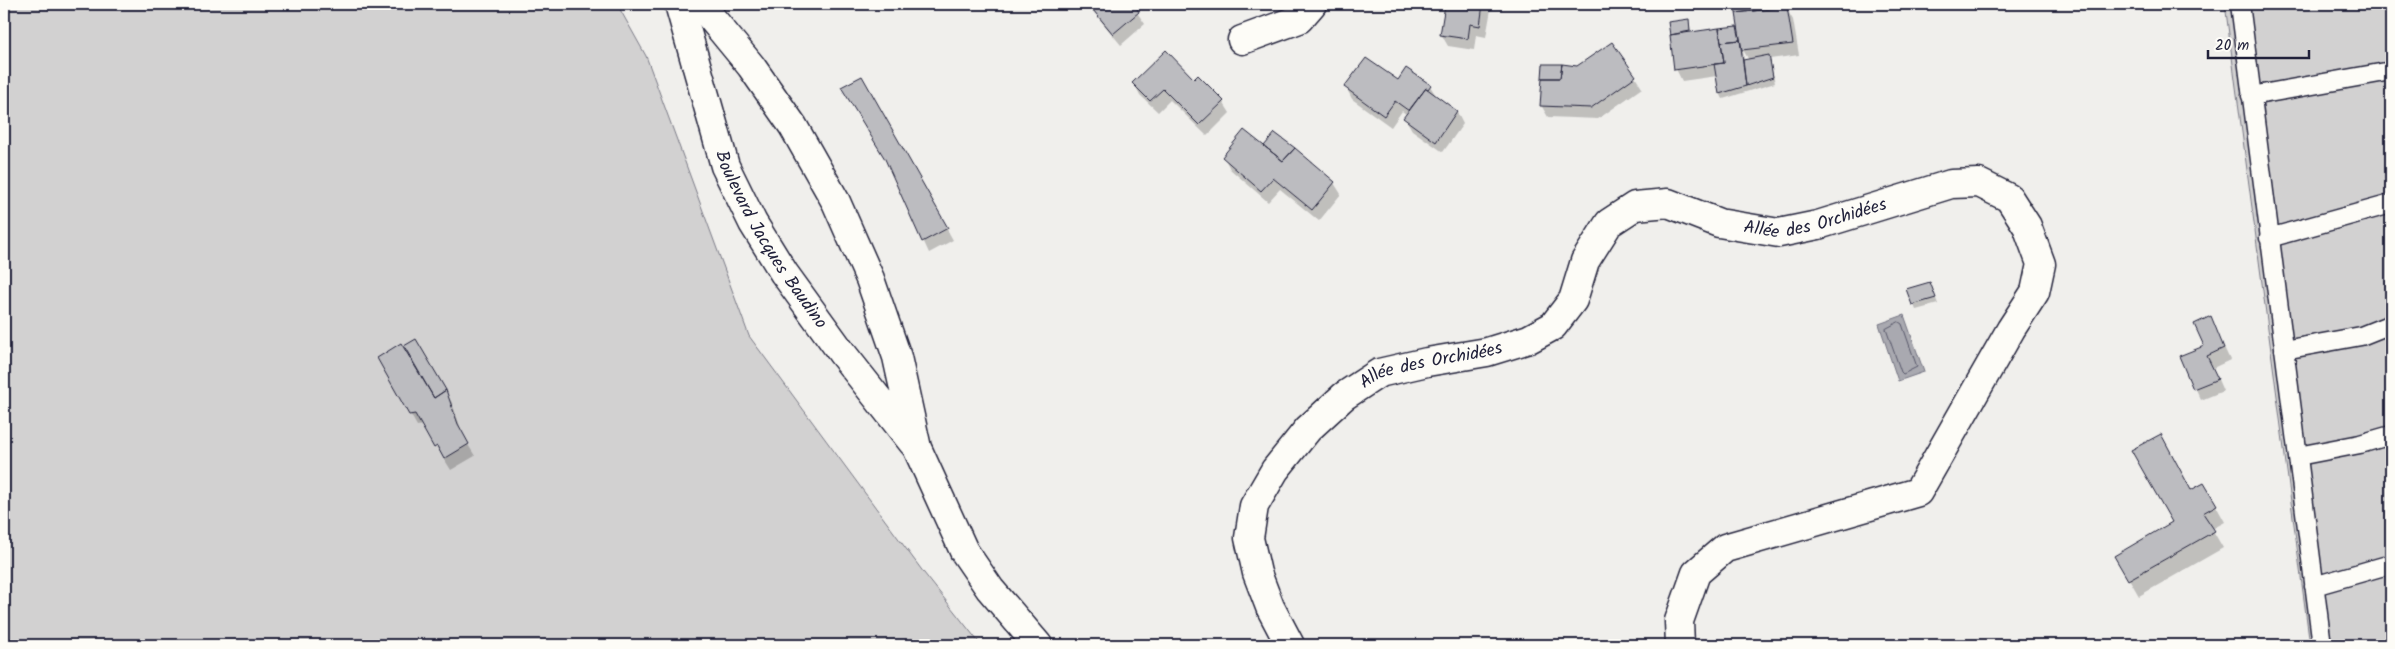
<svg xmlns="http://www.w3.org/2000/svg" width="2395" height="649" font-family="Kalam,sans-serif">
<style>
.green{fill:#d2d1d1;stroke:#7a7a86}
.water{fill:#a9a9b0;stroke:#737381}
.shadow{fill:#0003;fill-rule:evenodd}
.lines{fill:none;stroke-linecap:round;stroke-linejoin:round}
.shore{stroke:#58586a;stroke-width:1}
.building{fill:#bcbcc0;stroke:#22223b}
.service-casing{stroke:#22223b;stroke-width:21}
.minor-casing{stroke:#22223b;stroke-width:31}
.service{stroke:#fdfcf7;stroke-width:18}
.minor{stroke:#fdfcf7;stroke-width:28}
.labels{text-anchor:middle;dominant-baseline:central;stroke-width:4;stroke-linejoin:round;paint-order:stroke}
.street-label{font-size:18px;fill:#22223b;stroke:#fdfcf7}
</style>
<rect width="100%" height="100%" fill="#f0efec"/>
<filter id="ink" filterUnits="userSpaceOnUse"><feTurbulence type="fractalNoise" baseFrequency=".02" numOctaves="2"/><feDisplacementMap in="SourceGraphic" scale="10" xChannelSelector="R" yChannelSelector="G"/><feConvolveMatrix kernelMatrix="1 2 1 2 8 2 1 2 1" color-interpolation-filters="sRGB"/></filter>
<g filter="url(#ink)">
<path class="green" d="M 4,4 L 617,4 L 646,56 L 749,336 L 924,573 L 981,645 L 4,645 Z
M 2225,4 L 2391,4 L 2391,645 L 2310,645 Z"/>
<path class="water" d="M 1904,315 L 1924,372 L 1898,381 L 1879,324 Z"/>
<path class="shadow" d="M 1087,4 L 1131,4 L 1145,24 L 1121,45 Z
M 1443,4 L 1492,4 L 1486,37 L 1476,35 L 1474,50 L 1448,46 L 1441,34 L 1446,9 Z
M 1736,4 L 1762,4 L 1763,11 L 1786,8 L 1793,20 L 1799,55 L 1770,59 L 1775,83 L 1723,99 L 1720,93 L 1717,76 L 1682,81 L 1676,69 L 1669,23 L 1688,20 L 1692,33 L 1737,27 L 1740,33 ZM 1743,50 L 1749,60 L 1744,61 Z
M 1905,4 L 1915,4 L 1907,8 Z
M 1407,69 L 1430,86 L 1437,97 L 1457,112 L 1463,124 L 1443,152 L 1412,130 L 1405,118 L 1407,115 L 1402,111 L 1391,127 L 1352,99 L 1346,87 L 1398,82 Z
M 862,77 L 953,240 L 929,253 L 887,161 Z
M 1635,77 L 1642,88 L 1598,119 L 1548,117 L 1541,105 Z
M 1194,81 L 1223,102 L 1230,113 L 1207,136 L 1170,100 L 1158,112 L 1140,95 L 1134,83 Z
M 1269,151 L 1334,183 L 1341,194 L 1319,221 L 1280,189 L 1268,202 L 1230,169 L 1224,157 Z
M 1930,283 L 1938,304 L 1916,310 L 1908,290 Z
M 2210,317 L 2230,360 L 2213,368 L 2223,391 L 2201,400 L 2181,357 L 2205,346 Z
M 415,341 L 452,403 L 464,438 L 475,456 L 451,470 L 423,425 L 417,426 L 379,358 L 424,385 L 427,383 Z
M 2204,484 L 2225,522 L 2212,529 L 2223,548 L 2139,596 L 2116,556 L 2174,523 L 2191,491 Z"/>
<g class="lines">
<path class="shore" d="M 1899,322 L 1902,324 L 1917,367 L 1903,374 L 1901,372 L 1886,329 Z"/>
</g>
<path class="building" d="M 1088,4 L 1134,4 L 1139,12 L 1113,34 Z
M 1441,4 L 1483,4 L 1480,26 L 1470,24 L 1468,39 L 1440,35 L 1445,5 Z
M 1735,4 L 1760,4 L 1761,10 L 1736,13 Z
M 1787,7 L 1793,44 L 1742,50 L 1736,13 Z
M 1689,19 L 1690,31 L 1670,35 L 1668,22 Z
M 1737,26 L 1740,40 L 1721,42 L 1719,28 Z
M 1719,28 L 1724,63 L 1674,70 L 1670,35 Z
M 1740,40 L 1746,86 L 1719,94 L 1714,64 L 1724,63 L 1721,42 Z
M 1612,42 L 1636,76 L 1591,108 L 1540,106 L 1542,78 L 1560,78 L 1562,64 L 1577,66 Z
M 1166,50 L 1194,79 L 1198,75 L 1224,101 L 1199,125 L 1163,89 L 1150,101 L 1132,83 Z
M 1769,55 L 1773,77 L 1746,86 L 1743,60 Z
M 1366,58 L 1398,80 L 1406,68 L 1431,85 L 1428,89 L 1426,88 L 1409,111 L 1395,101 L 1384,116 L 1344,87 Z
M 1543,64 L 1562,64 L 1560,78 L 1542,78 Z
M 862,76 L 948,228 L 922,242 L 885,159 L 841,87 Z
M 1426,88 L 1457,111 L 1436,142 L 1403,118 Z
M 1244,130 L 1283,161 L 1295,148 L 1335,182 L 1312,210 L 1273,178 L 1261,191 L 1222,157 Z
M 1275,133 L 1295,148 L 1283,161 L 1264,146 Z
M 1930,282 L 1936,298 L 1912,305 L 1906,289 Z
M 2211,316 L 2224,348 L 2207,356 L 2218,379 L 2193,389 L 2179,356 L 2204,346 L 2194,324 Z
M 416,339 L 446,390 L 434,398 L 404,346 Z
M 401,343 L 434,398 L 446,390 L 458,424 L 469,444 L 444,459 L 437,446 L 434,448 L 415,414 L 409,415 L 377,358 Z
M 2161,434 L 2191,490 L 2204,483 L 2217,505 L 2203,513 L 2215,531 L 2128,580 L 2114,556 L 2172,522 L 2131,450 Z"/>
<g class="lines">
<g class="service-casing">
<path id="service" d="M 2240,4 L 2322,645
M 2251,96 L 2391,71
M 2269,238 L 2391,204
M 2284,350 L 2361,336 L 2391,324
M 2298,456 L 2360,444 L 2391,435
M 2314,586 L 2391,564"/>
</g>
<g class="minor-casing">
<g id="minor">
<path id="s1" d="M 679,4 L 725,166 L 753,223 L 784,273 L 842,353 L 913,443"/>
<path d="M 700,4 L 751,66 L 793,126 L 836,202 L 870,279 L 897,357 L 917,448 L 964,551 L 990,589 L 1038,645"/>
<path d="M 1242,40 L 1299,19 L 1312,4"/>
<path id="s2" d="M 1290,645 L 1270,607 L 1257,573 L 1249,538 L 1254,506 L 1275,470 L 1308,429 L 1344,396 L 1379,373 L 1427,362 L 1487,352 L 1529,339 L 1553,326 L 1573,300 L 1585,261 L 1609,223 L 1635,206 L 1668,203 L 1719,223 L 1779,233 L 1818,225 L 1951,184 L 1979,183 L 2009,198 L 2027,226 L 2041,264 L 2035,292 L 2011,329 L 1918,492 L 1725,548 L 1696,573 L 1679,621 L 1680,645"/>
</g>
</g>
<use href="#service" class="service"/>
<use href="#minor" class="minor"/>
</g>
</g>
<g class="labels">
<g class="street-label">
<text stroke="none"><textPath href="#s2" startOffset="850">Allée des Orchidées</textPath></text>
<text stroke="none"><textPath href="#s1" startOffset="255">Boulevard Jacques Baudino</textPath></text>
<text stroke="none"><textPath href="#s2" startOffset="385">Allée des Orchidées</textPath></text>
</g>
</g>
<rect width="2395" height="649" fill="none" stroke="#fdfcf7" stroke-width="20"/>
<rect x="10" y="10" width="2375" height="629" fill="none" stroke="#22223b" stroke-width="2" filter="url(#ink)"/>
<path d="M2208 50v8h101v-8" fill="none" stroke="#22223b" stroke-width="2.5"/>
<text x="2215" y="50" font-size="15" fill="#22223b" stroke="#fdfcf7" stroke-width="4" paint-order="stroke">20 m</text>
</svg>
